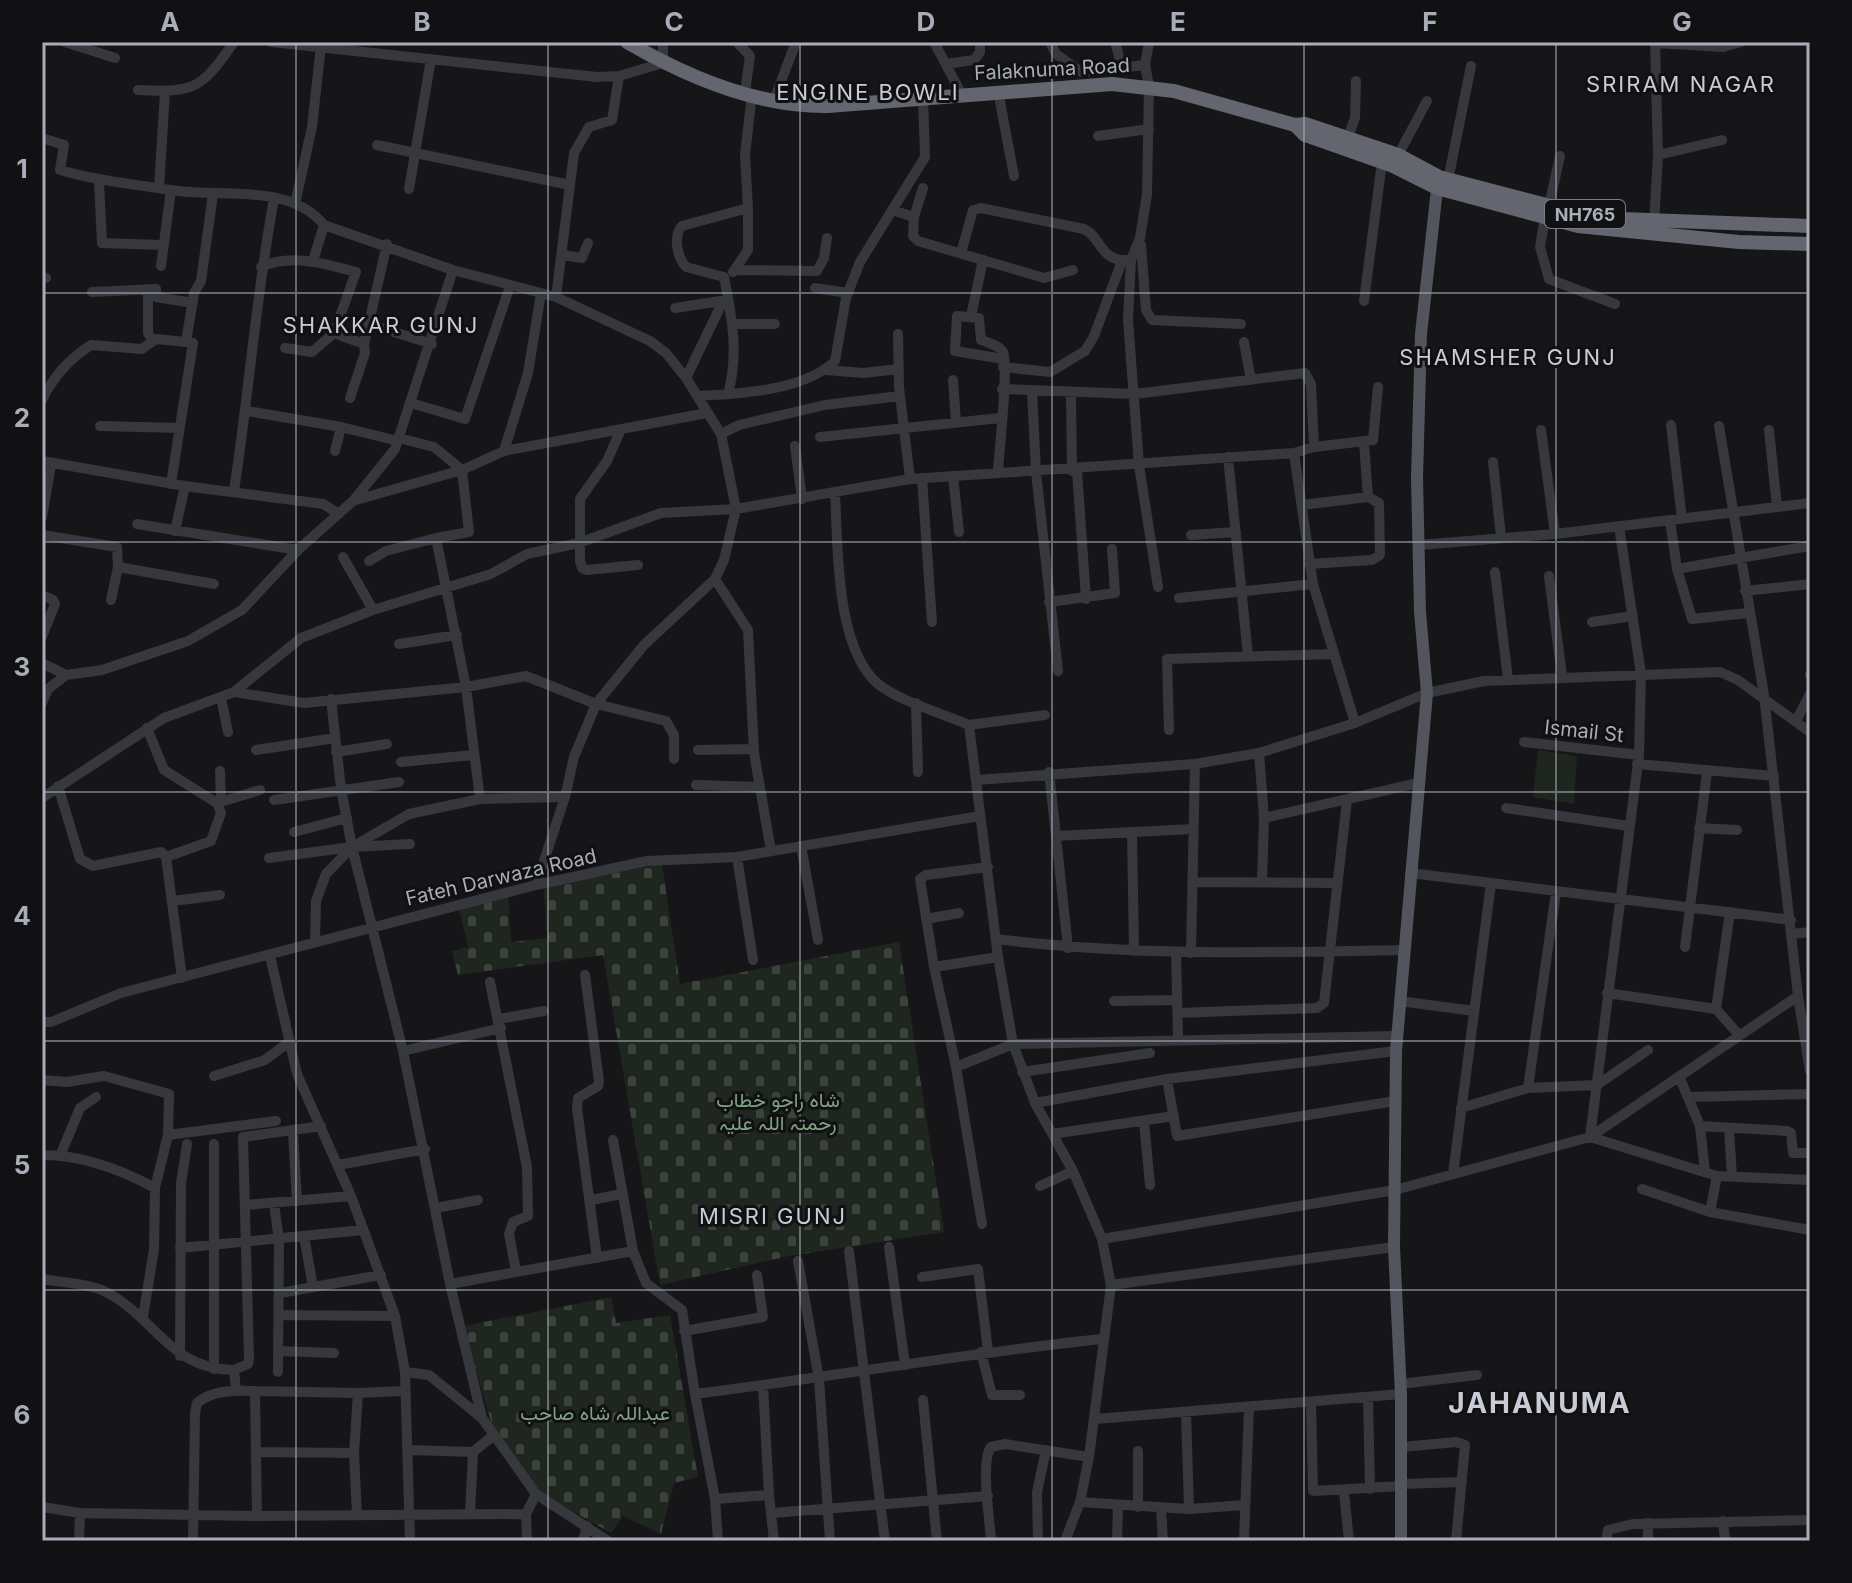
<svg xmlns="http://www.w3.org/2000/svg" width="1852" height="1583" font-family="Inter,Vazirmatn,sans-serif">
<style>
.green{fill:#1e261f}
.cemetery{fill:url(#cemetery-stones)}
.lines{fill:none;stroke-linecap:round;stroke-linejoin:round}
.minor{stroke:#37383d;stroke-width:10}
.major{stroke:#53555c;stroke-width:12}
.highway{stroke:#63666e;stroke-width:14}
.grid{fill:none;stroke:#a8adb8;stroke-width:2;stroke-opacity:0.55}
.labels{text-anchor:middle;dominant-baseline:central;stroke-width:6;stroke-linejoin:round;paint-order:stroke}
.shield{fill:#111113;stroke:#7b7e86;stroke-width:2}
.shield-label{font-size:18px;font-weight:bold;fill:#a8adb8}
.street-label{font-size:20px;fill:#a8adb8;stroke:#111113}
.park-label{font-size:20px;fill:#7fa381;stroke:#111113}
.neighbourhood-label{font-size:22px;letter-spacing:2px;fill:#c9ccd4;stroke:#111113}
.district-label{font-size:28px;font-weight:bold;letter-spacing:2px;fill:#c9ccd4;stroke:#111113}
.neatline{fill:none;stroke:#a8adb8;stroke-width:3}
.grid-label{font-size:26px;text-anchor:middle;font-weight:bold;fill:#a8adb8}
</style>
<defs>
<pattern id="cemetery-stones" width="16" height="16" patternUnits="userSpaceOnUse" patternTransform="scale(2)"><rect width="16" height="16" fill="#1e261f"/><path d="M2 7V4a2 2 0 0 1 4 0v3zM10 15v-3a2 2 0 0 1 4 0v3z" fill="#3c433d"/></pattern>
</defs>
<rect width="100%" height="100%" fill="#161618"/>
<path class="green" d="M 1538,750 L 1577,756 L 1574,804 L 1533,797 Z"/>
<path class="cemetery" d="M 662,864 L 680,984 L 899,942 L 944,1232 L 789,1256 L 660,1285 L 603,955 L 458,975 L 452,951 L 468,947 L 459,908 L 508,894 L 511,942 L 547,938 L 544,887 Z
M 611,1297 L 616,1323 L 670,1315 L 698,1477 L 674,1483 L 661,1534 L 623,1516 L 611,1533 L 537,1491 L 492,1425 L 463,1326 Z"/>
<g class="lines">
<path class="minor" d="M 65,42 L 115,58
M 271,42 L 597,77 L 619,76 L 663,63 L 663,42
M 737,42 L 750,56 L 745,92
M 934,42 L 961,93
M 1050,42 L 1056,54 L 1081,72 L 1145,65
M 1115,42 L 1122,68
M 1149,42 L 1145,65 L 1149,86 L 1147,194 L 1140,238 L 1131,260 L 1128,320 L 1139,465 L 1158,587
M 1655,43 L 1723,47 L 1741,42
M 946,64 L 974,60 L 980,52 L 980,42
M 138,90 C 196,93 202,88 234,42
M 998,91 L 1014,176
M 774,100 L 796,42
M 1098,136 L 1149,129
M 1348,137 L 1355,118 L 1356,81
M 42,138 L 64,145 L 60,170 C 97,181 133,184 170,190 C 218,198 290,182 324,225 L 453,270 L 556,297 L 650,341 L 666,353 L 686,378 L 721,434 L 736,509 L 724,560 L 715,579 L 644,645 L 596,704 L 574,757 L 565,797 L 536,885
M 377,145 L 570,185
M 1658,155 L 1722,140
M 1395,161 L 1427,101
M 1448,180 L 1471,66
M 99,182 L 102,243 L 162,245
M 159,188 L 165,91
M 409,189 L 431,59
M 295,204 L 312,127 L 321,45
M 1549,206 L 1560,156
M 892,210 L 914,217 L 913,236 L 918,241 L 1044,278 L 1073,270
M 914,217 L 923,188
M 1545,217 L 1540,247 L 1549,279 L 1615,304
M 1654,225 L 1658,155 L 1655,42
M 1141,245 L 1146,310 L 1152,320 L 1241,324
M 961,253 L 973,210 L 981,208 L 1084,229 C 1103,238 1099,263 1131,260
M 563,255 L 582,258 L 588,243
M 313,261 L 324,225
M 161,266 L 171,190
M 261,267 C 292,253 325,264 356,272 L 334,333
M 736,270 L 817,271 L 824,258 L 827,238
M 733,272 L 748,250 L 748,208
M 42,277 L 46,278
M 815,288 L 848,293
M 148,290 L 148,333 L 152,340
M 92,292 L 156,289 L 156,297 L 193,303
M 556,297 L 574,153 L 589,127 L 612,120 L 619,76
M 1364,301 L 1382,162
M 675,308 L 727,300
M 971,316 L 983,260
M 369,324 L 432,344
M 734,324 L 775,324
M 898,334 L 899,387 L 910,479
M 1244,342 L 1251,380
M 285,348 L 312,352 L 334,333 L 364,344
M 1003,367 L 1050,372 L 1085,351 L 1094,336 L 1122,261
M 826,370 L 863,373 L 899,369
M 686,378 L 723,301
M 953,380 L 956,422
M 1002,389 L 1135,394 L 1305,373 L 1311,384 L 1314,447 L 1294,453
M 1032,391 L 1036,472 L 1058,671
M 728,394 C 739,354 732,317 724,277 L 686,267 C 677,257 673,236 682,226 L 748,208 L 745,155 L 752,94
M 1071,394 L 1072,471
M 697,396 C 738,394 804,391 835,361 L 846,298 L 860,262 L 925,157 L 923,98
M 350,398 L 365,353 L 364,344 L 387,244
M 42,400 C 53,377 69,359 91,345 L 142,349 L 156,339 L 186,342
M 411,403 L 465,419 L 510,286
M 247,411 L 341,427 L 398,441
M 1671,425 L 1682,519
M 100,426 L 180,428
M 1719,426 L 1764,695 L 1798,996 L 1810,1071
M 621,429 L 607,461 L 580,499 L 580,561 L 582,568 L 587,570 L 638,565
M 1541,430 L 1555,534
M 1769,430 L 1777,507
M 721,434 L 739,425 L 825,405 L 900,396
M 820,437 L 1000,418
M 399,438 L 434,447 L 462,470 L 469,532 L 436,538 L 466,687 L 480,799
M 1364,443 L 1368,497
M 795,446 L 802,499
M 1314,447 L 1373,440 L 1378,387
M 335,451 L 341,427
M 504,451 L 528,373 L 541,293
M 1228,457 L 1248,656
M 42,461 L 185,486 L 323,504 L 339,514
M 1493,462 L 1501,537
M 1077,471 L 1086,599
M 998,472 C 999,449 1009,369 1003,352 C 999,345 988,343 981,340 L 979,318 L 957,316 L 955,351 L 1003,359
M 953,476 L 959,532
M 922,478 L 932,622
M 171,484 L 193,343 L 186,342 L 194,293 L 201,281 L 213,194
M 234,491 C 249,393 256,295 274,199
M 835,493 C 838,545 835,647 878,684 C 899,701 944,714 969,725 L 998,957 L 1013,1044 L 1035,1103 L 1073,1171 L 1102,1239 L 1111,1285 L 1089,1457 L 1080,1502 L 1065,1541
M 356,500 L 462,470 L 504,451 L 707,413
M 1302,505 L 1368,497 L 1379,503 L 1380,555 L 1372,560 L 1309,564
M 42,517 L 51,465
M 1670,521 L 1677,569 L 1692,619 L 1748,613
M 137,524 L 298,550
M 1619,526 L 1641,674 L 1639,755 L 1590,1137 L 1717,1176 L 1810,1180
M 175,531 L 185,486
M 42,535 L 117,547 L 118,567 L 214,584
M 1191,535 L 1236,532
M 1419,545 L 1555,534 L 1810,503
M 343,557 L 373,610
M 369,561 L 386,551 L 436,538
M 1677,569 L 1810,546
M 1495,572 L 1508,679
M 1549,576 L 1562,676
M 715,579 L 748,630 L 754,753 L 771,851
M 1745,591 L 1810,584
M 42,595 L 53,600 L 55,604 L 42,637
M 1179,598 L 1313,584
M 111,600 L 118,567
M 1049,602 L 1115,593 L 1112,549
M 1592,622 L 1633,616
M 399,644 L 457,635
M 42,663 L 66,675
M 1810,674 L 1810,675
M 234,692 L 301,638 L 373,610 L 491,574 L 527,554 L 579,543 L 661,513 L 736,509 L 910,479 L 1294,453 L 1313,584 L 1355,723
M 221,698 L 228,732
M 331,699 L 341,789 L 352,847 L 403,1051 L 450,1284 L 482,1418 L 536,1494 L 608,1541
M 42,703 L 48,689 L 66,675 L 102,670 L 188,641 L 242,610 L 298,550 L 354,500 L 395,449 L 453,270
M 916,703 L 918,772
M 1796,721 L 1810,694
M 969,725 L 1045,715
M 147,728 L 164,770 L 217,803 L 221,813 L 211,841 L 166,857
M 1169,730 L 1167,659 L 1334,654
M 1524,742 L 1639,755
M 256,750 L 335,738
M 698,750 L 754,749
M 336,752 L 387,744
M 1259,753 L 1264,818 L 1418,783
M 401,762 L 473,755
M 1637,764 L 1774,776
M 220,771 L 221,801
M 1049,772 L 1056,836 L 1193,829
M 977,780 L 1195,764 L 1259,753 L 1355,723 L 1427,693 L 1484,681 L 1720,672 L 1738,680 L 1810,732
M 696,785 L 759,787
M 58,786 L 80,859 L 93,866 L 161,852 L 166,857 L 182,978
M 42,798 L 164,718 L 234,692 L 304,703 L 466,687 L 526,676 L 596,704 L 666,721 L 674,735 L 674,759
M 274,800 L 399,782
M 217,803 L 260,790
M 1506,808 L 1629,826
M 1699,828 L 1737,830
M 294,832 L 347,818
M 1132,832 L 1134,951
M 1056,836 L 1068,948
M 801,846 L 818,940
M 737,857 L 753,960
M 269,858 L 352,847 L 410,844
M 1410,873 L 1791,920
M 1192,882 L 1337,883
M 1262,882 L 1264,818
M 173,901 L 220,895
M 926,919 L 959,913
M 1792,934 L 1810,932
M 996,939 C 1131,956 1267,953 1403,950
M 315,941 L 316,901 L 326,874 L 352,847 L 409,814 L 480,799 L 565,797
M 1685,947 L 1707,772
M 1176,952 L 1178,1038
M 1191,953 L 1195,764
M 270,956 L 297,1074 L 351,1196 L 395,1316 L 405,1372 L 410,1541
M 934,967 L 920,879 L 926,875 L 988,867
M 585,975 L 599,1081 L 598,1086 L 578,1098 L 577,1108 L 597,1258
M 490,982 L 527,1167 L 528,1216 L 513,1222 L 509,1234 L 516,1271
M 1607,993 L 1716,1009 L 1739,1035
M 1114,1001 L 1177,1000
M 1399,1001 L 1474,1011
M 1716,1009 L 1730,912
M 1178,1013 L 1317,1008 L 1324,1003 L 1347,800
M 499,1019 L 544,1011
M 42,1022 L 51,1022 L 121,993 L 536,885 L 647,861 L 737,857 L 980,816
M 403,1051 L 501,1028
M 956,1067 L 1013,1044 L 1396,1036
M 1022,1072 L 1150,1053
M 214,1076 L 265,1060 L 290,1041
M 1679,1076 L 1700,1126 L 1705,1172
M 1167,1079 L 1177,1136 L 1395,1101
M 42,1080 L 67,1082 L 104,1076 L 169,1094 L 168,1135 L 155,1188 L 154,1249 L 143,1317
M 1528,1088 L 1556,892
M 1689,1097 L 1810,1094
M 1035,1103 L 1167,1079 L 1396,1051
M 1461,1108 L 1528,1088 L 1597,1085 L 1648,1050
M 1144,1122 L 1150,1185
M 1700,1126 L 1787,1131 L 1791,1133 L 1793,1153 L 1810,1153
M 1729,1129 L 1732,1177
M 293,1133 L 297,1201
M 1052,1134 L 1174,1116
M 168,1135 L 276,1121
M 613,1140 L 633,1251 L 646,1283 L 682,1310 L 695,1394
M 42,1155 C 82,1155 120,1169 155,1188
M 60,1156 L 80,1108 L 96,1097
M 338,1165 L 425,1149
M 1453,1174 L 1491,883
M 1040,1186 L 1073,1171
M 1642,1189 L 1710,1212 L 1810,1230
M 591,1200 L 622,1194
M 274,1204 L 279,1240 L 278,1372
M 246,1205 L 351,1196
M 436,1208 L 478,1200
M 1710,1212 L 1717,1176
M 982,1224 L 956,1067 L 934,967 L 998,957
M 304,1236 L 313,1287
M 1102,1239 L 1395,1190 L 1590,1137 L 1798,996
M 889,1247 L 905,1365
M 180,1248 L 363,1230
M 849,1251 L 885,1541
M 798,1261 L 819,1379 L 830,1541
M 922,1277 L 978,1269 L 988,1351
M 42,1279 C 62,1283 92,1283 110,1294 C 158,1322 171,1369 234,1370 L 236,1390
M 450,1284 L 633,1251
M 1111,1285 L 1394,1247
M 280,1293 L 381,1275
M 279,1315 L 395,1316
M 684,1331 L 763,1317 L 757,1275
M 278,1351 L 334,1353
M 981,1352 L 992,1395 L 1020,1395
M 180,1356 L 181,1183 L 187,1144
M 214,1369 L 214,1144
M 234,1370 L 248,1364 L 249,1359 L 243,1137 L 321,1126
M 405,1372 L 429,1375 L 482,1418
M 1400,1384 L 1477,1375
M 763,1385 L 769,1495
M 255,1391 L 358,1393
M 1368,1397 L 1370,1489
M 923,1400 L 937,1541
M 1311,1402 L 1313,1491 L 1402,1486
M 1095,1419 L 1401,1394
M 1402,1447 L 1456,1442 L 1465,1445 L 1456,1541
M 410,1450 L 473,1452
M 1138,1451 L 1138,1507
M 256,1452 L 354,1453
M 1402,1484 L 1462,1482
M 1344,1492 L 1349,1541
M 715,1499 L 769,1495 L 774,1541
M 1080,1502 L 1189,1509 L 1186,1413
M 42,1507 L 80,1513 L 257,1516 L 526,1514
M 1161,1508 L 1163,1541
M 1189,1509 L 1245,1505
M 772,1513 L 988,1496
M 470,1514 L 473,1452 L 494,1435
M 357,1515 L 354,1453 L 358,1393 L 405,1391
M 1723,1521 L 1725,1540
M 1648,1523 L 1648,1541
M 79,1541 L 80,1513
M 193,1541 L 195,1413 L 197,1403 C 212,1390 236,1390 255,1391 L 257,1516
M 527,1541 L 526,1514 L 536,1494
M 583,1541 L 587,1526
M 718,1541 L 715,1499 L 695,1394 C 831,1377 966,1353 1102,1339
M 991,1541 C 990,1520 980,1462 991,1447 L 1005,1444 L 1089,1457
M 1038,1541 L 1037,1492 L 1046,1450
M 1117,1541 L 1118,1505
M 1244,1541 L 1249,1407
M 1606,1541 L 1608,1530 L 1633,1524 L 1810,1520"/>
<path class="major" d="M 1401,1541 L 1401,1394 L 1394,1247 L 1396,1051 L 1427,693 L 1420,612 L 1417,478 L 1421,334 L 1438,180"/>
<path class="highway" d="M 627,42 C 687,77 758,107 828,106 L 1112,84 L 1174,91 L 1295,125 L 1305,124 L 1398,155 L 1439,177 L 1585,215 L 1622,219 L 1810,226
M 1295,125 L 1305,135 L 1393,166 L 1437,188 L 1578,226 L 1739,242 L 1810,244"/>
</g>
<path class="grid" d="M 296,42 L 296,1541M 548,42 L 548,1541M 800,42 L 800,1541M 1052,42 L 1052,1541M 1304,42 L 1304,1541M 1556,42 L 1556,1541M 42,293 L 1810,293M 42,542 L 1810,542M 42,792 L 1810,792M 42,1041 L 1810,1041M 42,1290 L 1810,1290"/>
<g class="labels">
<rect class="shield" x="1545" y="200" width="80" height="28" rx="6"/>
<g class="shield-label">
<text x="1585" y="214">NH765</text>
</g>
<g class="street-label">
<text transform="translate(1052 69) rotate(-3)">Falaknuma Road</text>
<text transform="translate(1584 731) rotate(6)">Ismail St</text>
<text transform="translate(501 877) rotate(-13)">Fateh Darwaza Road</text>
</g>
<g class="park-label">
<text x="778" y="1100">شاہ راجو خطاب<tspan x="778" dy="23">رحمتہ اللہ علیہ</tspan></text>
<text x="595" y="1413">عبداللہ شاہ صاحب</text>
</g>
<g class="neighbourhood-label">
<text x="1681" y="84">SRIRAM NAGAR</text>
<text x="868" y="92">ENGINE BOWLI</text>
<text x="381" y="325">SHAKKAR GUNJ</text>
<text x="1508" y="357">SHAMSHER GUNJ</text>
<text x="773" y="1216">MISRI GUNJ</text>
</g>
<g class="district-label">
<text x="1540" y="1403">JAHANUMA</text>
</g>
</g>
<rect width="1852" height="1583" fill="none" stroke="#111113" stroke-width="88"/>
<rect x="44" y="44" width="1764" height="1495" class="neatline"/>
<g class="grid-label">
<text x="170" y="31">A</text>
<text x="422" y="31">B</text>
<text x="674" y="31">C</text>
<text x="926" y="31">D</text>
<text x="1178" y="31">E</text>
<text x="1430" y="31">F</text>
<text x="1682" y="31">G</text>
<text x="22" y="178">1</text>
<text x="22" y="427">2</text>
<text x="22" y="676">3</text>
<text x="22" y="925">4</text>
<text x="22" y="1174">5</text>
<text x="22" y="1424">6</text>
</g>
</svg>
